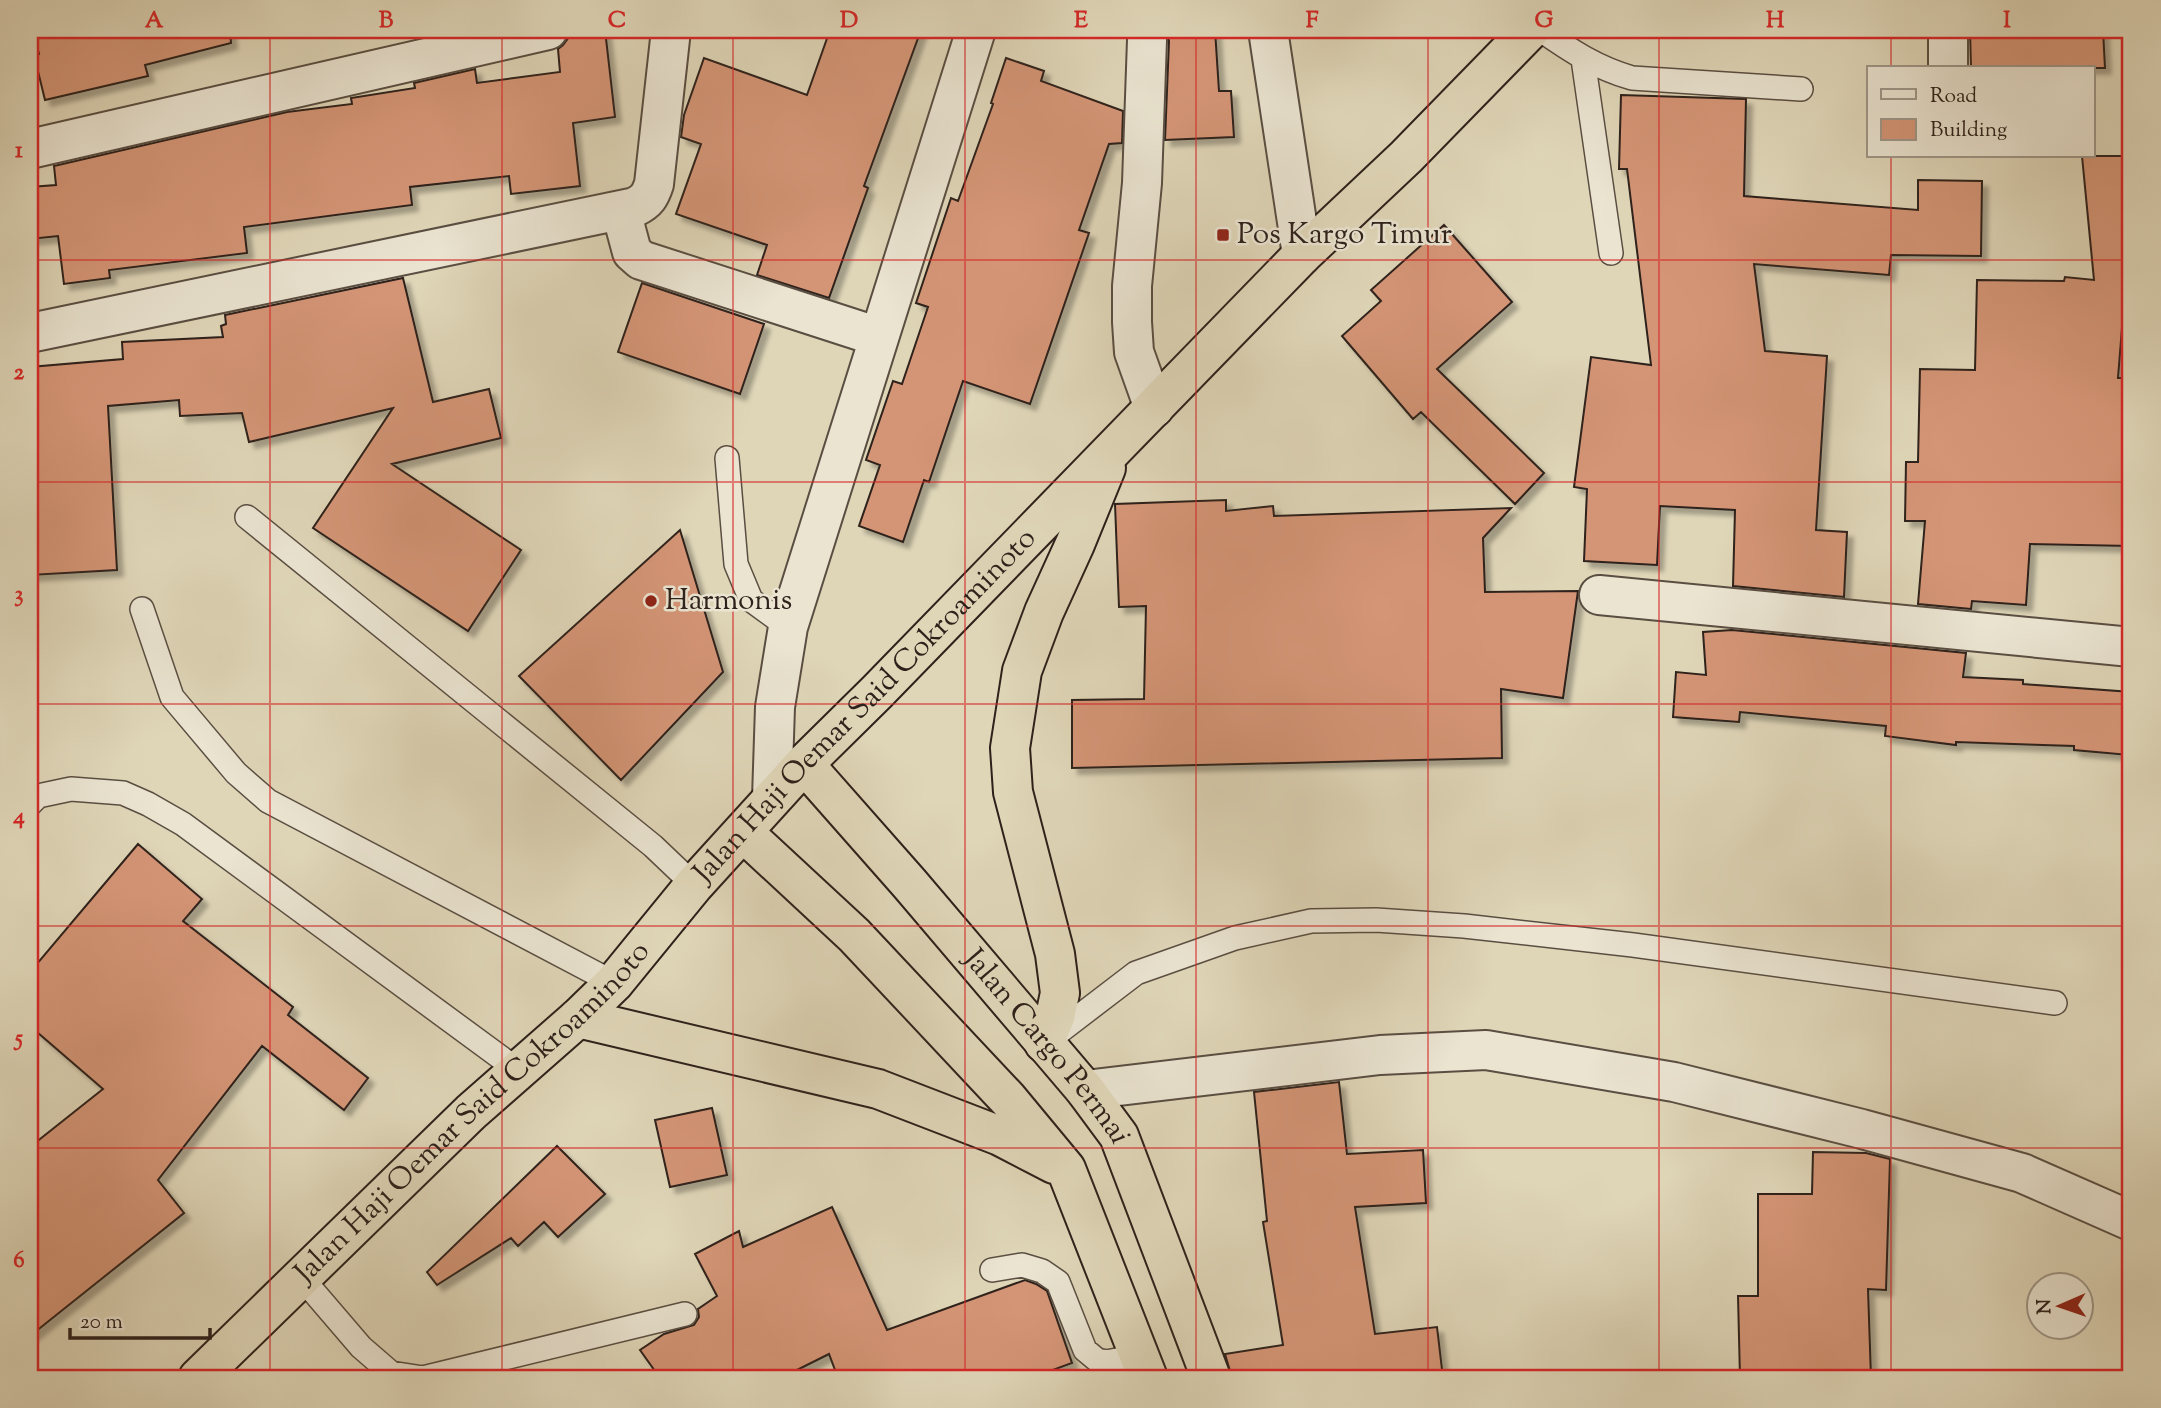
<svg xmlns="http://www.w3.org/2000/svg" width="2161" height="1408" font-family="'Sorts Mill Goudy',serif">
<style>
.building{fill:#d49576;stroke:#2e211b;stroke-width:2;filter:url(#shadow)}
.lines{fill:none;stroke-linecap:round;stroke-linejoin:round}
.service-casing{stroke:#5a4e42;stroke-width:26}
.minor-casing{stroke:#5a4e42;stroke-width:42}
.trunk-casing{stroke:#2e211b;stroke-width:42}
.service{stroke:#eae4d1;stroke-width:23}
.minor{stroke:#eae4d1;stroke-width:38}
.trunk{stroke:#dfd6b8;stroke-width:38}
.grid{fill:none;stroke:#d62828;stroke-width:2;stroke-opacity:0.55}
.poi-dot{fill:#8f2418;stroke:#eae4d1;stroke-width:2.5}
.labels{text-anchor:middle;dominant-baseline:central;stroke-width:5;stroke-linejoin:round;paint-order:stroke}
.poi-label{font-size:30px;fill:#2e211b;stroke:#eae4d1;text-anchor:start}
.street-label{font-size:30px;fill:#2e211b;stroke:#eae4d1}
.neatline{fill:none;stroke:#d62828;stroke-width:2.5}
.grid-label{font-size:23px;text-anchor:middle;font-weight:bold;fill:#d62828}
</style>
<defs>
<filter id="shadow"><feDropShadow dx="6" dy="6" stdDeviation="2" flood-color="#0004"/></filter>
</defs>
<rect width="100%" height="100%" fill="#dfd6b8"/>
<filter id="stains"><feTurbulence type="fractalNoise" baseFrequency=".00286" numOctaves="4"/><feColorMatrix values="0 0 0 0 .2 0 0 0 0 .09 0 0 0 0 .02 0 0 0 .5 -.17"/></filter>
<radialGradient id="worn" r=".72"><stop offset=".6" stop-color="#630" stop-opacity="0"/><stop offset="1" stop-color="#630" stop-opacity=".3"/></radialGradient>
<path class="building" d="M 33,30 L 230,30 L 231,43 L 145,65 L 148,76 L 45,100 L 34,55 L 39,54 Z
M 569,30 L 605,30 L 615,117 L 573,123 L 580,186 L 511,194 L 509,176 L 410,187 L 412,205 L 244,227 L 247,253 L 109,270 L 110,278 L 64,284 L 58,236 L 30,239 L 30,187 L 56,185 L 54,166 L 287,112 L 352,104 L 351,98 L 415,88 L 414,83 L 475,69 L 477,83 L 560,72 L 558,49 L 563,45 L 569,37 Z
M 830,30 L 921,30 L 864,186 L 868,188 L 829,298 L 757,275 L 767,245 L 676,214 L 701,144 L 681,137 L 684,115 L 704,58 L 807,95 Z
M 1166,30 L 1215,30 L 1219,91 L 1231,91 L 1234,137 L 1165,140 L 1169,41 Z
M 1970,30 L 2103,30 L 2105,68 L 1971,68 Z
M 1006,58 L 1044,71 L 1041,81 L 1123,111 L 1122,143 L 1109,144 L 1079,230 L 1089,233 L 1030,404 L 963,381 L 929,482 L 924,480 L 903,542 L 859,526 L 880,465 L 866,460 L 893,381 L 902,384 L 928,307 L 916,303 L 951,198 L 958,201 L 993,104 L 991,103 Z
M 1621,95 L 1746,99 L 1744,196 L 1918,210 L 1918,180 L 1982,181 L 1981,256 L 1891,255 L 1889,275 L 1754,264 L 1765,351 L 1827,356 L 1816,530 L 1847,532 L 1844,597 L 1733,586 L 1735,510 L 1660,506 L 1657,565 L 1584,561 L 1587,489 L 1574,487 L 1591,357 L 1651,365 L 1627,169 L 1619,169 Z
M 2082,156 L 2125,156 L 2131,215 L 2118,378 L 2131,378 L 2131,546 L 2030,544 L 2026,605 L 1972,601 L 1971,609 L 1918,604 L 1925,521 L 1905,521 L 1906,462 L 1918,462 L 1920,369 L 1975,370 L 1977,280 L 2064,281 L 2065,277 L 2094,280 Z
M 1444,225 L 1512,302 L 1437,369 L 1544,473 L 1515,504 L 1421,412 L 1413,419 L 1342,336 L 1381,301 L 1371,290 Z
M 403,278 L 433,402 L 489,389 L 501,438 L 392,464 L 521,550 L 468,631 L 313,528 L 393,408 L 249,442 L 242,413 L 180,416 L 179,400 L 108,406 L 117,570 L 30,575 L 30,367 L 123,359 L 122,342 L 223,337 L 221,326 L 226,324 L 225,315 Z
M 642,283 L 764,324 L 740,394 L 618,352 Z
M 1226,500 L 1226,511 L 1273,506 L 1274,516 L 1511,508 L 1483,538 L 1485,592 L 1578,591 L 1563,698 L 1501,689 L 1502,758 L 1072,768 L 1072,700 L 1144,699 L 1146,606 L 1119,607 L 1115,504 Z
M 680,530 L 723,672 L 621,780 L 519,676 Z
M 1732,630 L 1966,653 L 1963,677 L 2023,680 L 2023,684 L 2131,692 L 2129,755 L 2074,750 L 2074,746 L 1956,742 L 1956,745 L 1885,736 L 1886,726 L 1740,712 L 1739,722 L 1673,717 L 1676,672 L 1706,675 L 1703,632 Z
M 138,844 L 202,899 L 183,921 L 293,1007 L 288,1015 L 368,1078 L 344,1110 L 262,1046 L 158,1180 L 184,1213 L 30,1336 L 30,1147 L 103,1089 L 30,1026 L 30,972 Z
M 1339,1082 L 1347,1154 L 1423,1150 L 1426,1203 L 1355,1207 L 1375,1334 L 1437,1327 L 1443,1378 L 1232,1378 L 1225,1354 L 1283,1345 L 1263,1222 L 1267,1221 L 1254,1092 Z
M 712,1108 L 727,1175 L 670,1187 L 655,1120 Z
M 557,1146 L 605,1194 L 558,1237 L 544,1222 L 518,1246 L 511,1238 L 437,1285 L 427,1272 Z
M 1813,1152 L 1866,1153 L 1890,1159 L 1886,1290 L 1868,1289 L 1871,1378 L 1740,1378 L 1738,1296 L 1758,1296 L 1758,1194 L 1812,1194 Z
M 832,1207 L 887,1330 L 1025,1280 L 1036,1284 L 1047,1291 L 1072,1363 L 1031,1378 L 838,1378 L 829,1354 L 781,1378 L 660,1378 L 640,1350 L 664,1334 L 694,1325 L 699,1317 L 698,1309 L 717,1296 L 695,1254 L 739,1231 L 743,1247 Z"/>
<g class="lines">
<g class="service-casing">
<path id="service" d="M 1541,30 C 1571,51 1597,68 1632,78 L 1801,89
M 1583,59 L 1611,253
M 727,458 L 736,564 L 751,600 L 788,627
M 247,517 L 653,846 L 694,885
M 142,609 L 172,697 L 236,773 L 268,801 L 614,983
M 30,804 L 38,796 L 71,789 L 123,793 L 148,804 L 183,824 L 519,1071
M 1051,1038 L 1136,973 L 1235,938 L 1311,921 L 1376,920 L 1464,926 L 1633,945 L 2055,1003
M 992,1270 L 1022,1265 L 1042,1271 L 1058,1282 L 1085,1350 L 1097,1360 L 1106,1362 L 1139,1356
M 301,1277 L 361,1347 L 391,1373 L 423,1378 L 685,1314"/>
</g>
<g class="minor-casing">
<path id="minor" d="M 1268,30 L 1302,255
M 1948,30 L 1948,68
M 1147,40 L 1142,183 L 1132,286 L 1132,322 L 1134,352 L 1154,408
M 30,149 L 548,30
M 621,211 L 632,252 L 641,260 L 879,337
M 30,333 L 635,207 C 647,201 650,196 654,184 L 671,30
M 1599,595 L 2131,647
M 772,798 L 775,707 L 788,627 L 976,30
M 1085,1090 L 1380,1055 L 1486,1050 L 1674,1082 L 1862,1129 L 2022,1173 L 2131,1221"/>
</g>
<g class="trunk-casing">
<g id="trunk">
<path id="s1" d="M 804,764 L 909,883 L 1085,1090 L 1119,1136 L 1211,1378"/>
<path d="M 743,832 L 854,935 L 1008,1099 L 1066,1169 L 1148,1378"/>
<path d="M 578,1018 L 878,1089 L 1000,1136 L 1054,1164"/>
<path d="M 1044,1043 L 1055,1017 L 1060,993 L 1055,954 L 1013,792 L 1010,748 L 1022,671 L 1044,612 L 1075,544 L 1106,468"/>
<path id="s2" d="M 198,1378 L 471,1112 L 578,1018 L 614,983 L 694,885 L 804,764 L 877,692 L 1302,255 L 1406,157 L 1530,30"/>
</g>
</g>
<use href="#service" class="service"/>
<use href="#minor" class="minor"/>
<use href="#trunk" class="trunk"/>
</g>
<path class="grid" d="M 270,30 L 270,1378M 502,30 L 502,1378M 733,30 L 733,1378M 965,30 L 965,1378M 1196,30 L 1196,1378M 1428,30 L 1428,1378M 1659,30 L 1659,1378M 1891,30 L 1891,68M 1891,156 L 1891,1378M 30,260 L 2131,260M 30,482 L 2131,482M 30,704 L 2131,704M 30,926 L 2131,926M 30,1148 L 2131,1148"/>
<g class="poi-dot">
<rect x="1216" y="228" width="14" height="14" rx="3.5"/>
<circle cx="651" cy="601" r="7"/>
</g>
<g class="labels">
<g class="poi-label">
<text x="1237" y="235">Pos Kargo Timur</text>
<text x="665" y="601">Harmonis</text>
</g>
<g class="street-label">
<text stroke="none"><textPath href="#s2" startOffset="948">Jalan Haji Oemar Said Cokroaminoto</textPath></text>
<text stroke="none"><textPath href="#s1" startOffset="373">Jalan Cargo Permai</textPath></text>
<text stroke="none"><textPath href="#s2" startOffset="382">Jalan Haji Oemar Said Cokroaminoto</textPath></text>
</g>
</g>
<rect width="2161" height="1408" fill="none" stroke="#dfd6b8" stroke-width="77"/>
<rect x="1867" y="66" width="228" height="91" fill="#eae4d1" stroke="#9f9688" stroke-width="2"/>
<rect x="1881" y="89" width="35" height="10" fill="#eae4d1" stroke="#9f9688" stroke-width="2"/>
<text x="1930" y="102" font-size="21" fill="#2e211b">Road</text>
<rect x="1881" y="119" width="35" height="21" fill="#d49576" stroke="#9f9688" stroke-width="2"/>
<text x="1930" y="136" font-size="21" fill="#2e211b">Building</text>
<g transform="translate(2060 1306) rotate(268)"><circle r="33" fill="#eae4d1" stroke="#9f9688" stroke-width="2"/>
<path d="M0-5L12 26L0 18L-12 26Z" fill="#8f2418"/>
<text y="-10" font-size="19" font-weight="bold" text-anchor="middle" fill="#2e211b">N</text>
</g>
<path d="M70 1328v10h140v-10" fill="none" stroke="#2e211b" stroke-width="3.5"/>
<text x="80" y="1328" font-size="21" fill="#2e211b" stroke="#eae4d1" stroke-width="5" paint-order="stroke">20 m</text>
<rect x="38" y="38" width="2084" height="1332" class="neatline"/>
<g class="grid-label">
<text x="154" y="27">A</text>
<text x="386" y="27">B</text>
<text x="617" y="27">C</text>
<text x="849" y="27">D</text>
<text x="1081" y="27">E</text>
<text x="1312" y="27">F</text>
<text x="1544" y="27">G</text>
<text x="1775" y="27">H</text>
<text x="2007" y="27">I</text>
<text x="19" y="157">1</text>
<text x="19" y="379">2</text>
<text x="19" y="601">3</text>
<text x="19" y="823">4</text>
<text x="19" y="1045">5</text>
<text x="19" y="1267">6</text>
</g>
<rect width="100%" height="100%" filter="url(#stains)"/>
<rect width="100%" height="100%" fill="url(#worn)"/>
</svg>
